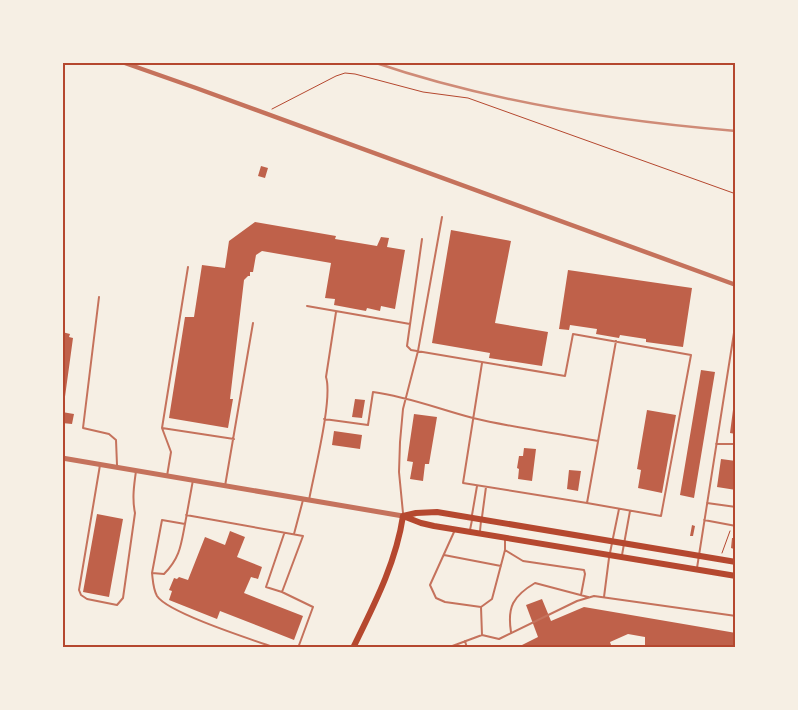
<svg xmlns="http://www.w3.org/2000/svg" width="798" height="710" font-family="'IBM Plex Serif',serif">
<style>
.building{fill:#bf614a}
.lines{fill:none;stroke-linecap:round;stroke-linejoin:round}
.path{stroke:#b5482f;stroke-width:1}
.service{stroke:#c5725c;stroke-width:2}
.minor{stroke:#c5725c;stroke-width:4.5}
.tertiary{stroke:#c5725c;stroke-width:5}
.primary{stroke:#b5482f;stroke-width:6}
.rail{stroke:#cf8b77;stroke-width:2.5}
.neatline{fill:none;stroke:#b5482f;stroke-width:2}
</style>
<rect width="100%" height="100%" fill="#f6efe4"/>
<path class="building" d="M 261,166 L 268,168 L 265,178 L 258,176 Z
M 255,222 L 336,236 L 335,239 L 377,246 L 381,237 L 389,238 L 387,247 L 405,250 L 395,309 L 381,306 L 380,311 L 367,308 L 366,311 L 334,305 L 335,299 L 325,298 L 331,263 L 262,251 L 256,255 L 253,272 L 250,272 L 250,276 L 248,276 L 244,280 L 230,399 L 233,399 L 228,428 L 169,418 L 185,317 L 194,317 L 202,265 L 225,268 L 229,241 Z
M 451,230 L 511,241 L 495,323 L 548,332 L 542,366 L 489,358 L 490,353 L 432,343 Z
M 568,270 L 692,288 L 683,347 L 646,342 L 646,339 L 620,335 L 619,338 L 596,334 L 597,329 L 570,325 L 569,330 L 559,329 Z
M 62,332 L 70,334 L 69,337 L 73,338 L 64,404 Z
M 701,370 L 715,372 L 694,498 L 680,495 Z
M 355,399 L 365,400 L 362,418 L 352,417 Z
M 734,402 L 736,403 L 736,434 L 730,433 Z
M 647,410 L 676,415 L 662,493 L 638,488 L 641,470 L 637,469 Z
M 62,412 L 74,414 L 72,424 L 62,423 Z
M 414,414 L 437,417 L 429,464 L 425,464 L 423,481 L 410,479 L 413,462 L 407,461 Z
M 334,431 L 362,435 L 360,449 L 332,445 Z
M 524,448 L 536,449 L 532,481 L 518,479 L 519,469 L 517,468 L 519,456 L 523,456 Z
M 721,459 L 736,461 L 736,490 L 717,487 Z
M 569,470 L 581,471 L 578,491 L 567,489 Z
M 97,514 L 123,519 L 109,597 L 83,592 Z
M 692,525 L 695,526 L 693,536 L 690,536 Z
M 230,531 L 245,537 L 237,557 L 262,567 L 258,579 L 251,577 L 244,593 L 303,616 L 294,640 L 220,611 L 217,619 L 169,600 L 172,591 L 169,590 L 174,578 L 177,579 L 179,577 L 188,580 L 205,537 L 225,545 Z
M 732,538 L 735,538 L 734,549 L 731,548 Z
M 542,599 L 551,621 L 584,607 L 736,633 L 736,648 L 659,648 L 645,645 L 645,637 L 628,634 L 610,642 L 612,648 L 516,648 L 538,637 L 526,605 Z"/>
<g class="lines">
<path class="path" d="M 272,109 L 336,76 L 345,73 L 355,74 L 423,92 L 468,98 L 736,194
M 722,553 L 730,531"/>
<path class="service" d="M 422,239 L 407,346 L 411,350 L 565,376 L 573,334 L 691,355 L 661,516 L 587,503 L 616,341
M 99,297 L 83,428 L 109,434 L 116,440 L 117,465
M 307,306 L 410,324
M 482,363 L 463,483 L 587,503
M 324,419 L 368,425 L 373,392 C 410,397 438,409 473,418 C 514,428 557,433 598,441
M 162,428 L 234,439
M 716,444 L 736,444
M 100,465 L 79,590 L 81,595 L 87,599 L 117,605 L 123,598 L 135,513 C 132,499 134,485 136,471
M 167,476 L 171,452 L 162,428 L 188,267
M 225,486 L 253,323
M 309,500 C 314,473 333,399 326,377 L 336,312
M 707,503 L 736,507
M 403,513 L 399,472 L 400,442 L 403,409 L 418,351 L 442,217
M 186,515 L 303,536 L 282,592 L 313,607 L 298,648
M 472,515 L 477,486
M 482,517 L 486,487
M 704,520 L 736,526
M 185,524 C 181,545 180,558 164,574 L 152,573 L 162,520 L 185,524 L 193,480
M 470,530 L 472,520
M 480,531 L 481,521
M 454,532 L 430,585 L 436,598 L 445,602 L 481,607
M 294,534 L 303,500
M 613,538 L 619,509
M 505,540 L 505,550 L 523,561 L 584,570 L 585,574 L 581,595
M 610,553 L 612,543
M 444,555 L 501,566
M 622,555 L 630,511
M 697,568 L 736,320
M 152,573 C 153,581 153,589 157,596 C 168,613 253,640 276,648
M 282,592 L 266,587 L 284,534
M 604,597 L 609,558
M 511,632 C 507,607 513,596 535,583 L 588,597
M 482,635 L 481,607 L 492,599 L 505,550
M 465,641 L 467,648
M 447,648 L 482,635 L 499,639 L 577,601 L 594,596 L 736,616"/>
<path class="minor" d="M 122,62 L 196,88 L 736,285"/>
<path class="tertiary" d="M 62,458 L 403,516"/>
<path class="primary" d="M 403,516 L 421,523 L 434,526 L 736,576
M 403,516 L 416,513 L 437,512 L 736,562
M 353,648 C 374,605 396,563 403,516"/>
<path class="rail" d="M 373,62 C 490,102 613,121 736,131"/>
</g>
<rect width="798" height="710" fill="none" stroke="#f6efe4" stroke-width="128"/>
<rect x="64" y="64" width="670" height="582" class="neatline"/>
</svg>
